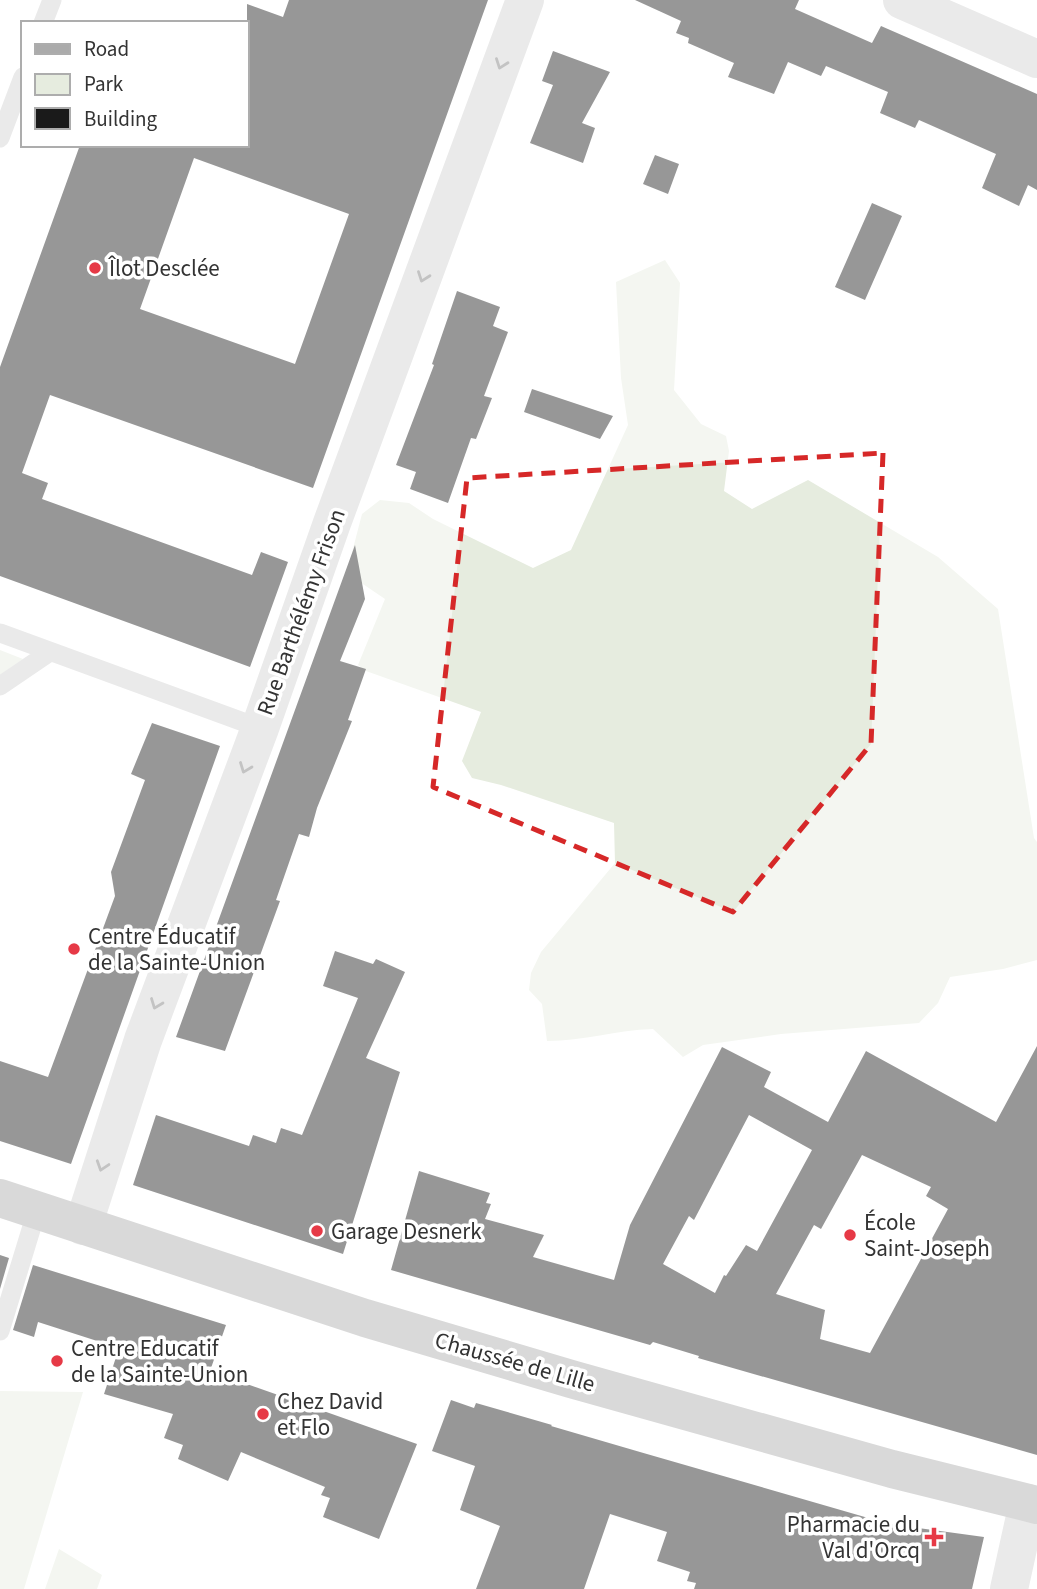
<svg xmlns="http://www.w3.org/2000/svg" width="1037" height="1589" font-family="'Source Sans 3',sans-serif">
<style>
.green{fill:#e6ecdf}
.building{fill:#1a1a1a;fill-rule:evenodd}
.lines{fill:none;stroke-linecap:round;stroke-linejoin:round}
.lane{stroke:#d0d0d0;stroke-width:19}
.street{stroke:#d0d0d0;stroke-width:38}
.primary{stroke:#ababab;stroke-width:38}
.oneway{stroke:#7a7a7a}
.marked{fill:none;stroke:#d62828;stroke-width:5;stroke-dasharray:14 9;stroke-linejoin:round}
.poi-dot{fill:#e63946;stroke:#fff;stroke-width:2.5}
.labels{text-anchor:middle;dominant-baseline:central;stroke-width:7;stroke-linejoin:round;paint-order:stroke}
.poi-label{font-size:23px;fill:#333;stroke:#fff;text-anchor:start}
.street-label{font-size:23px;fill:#333;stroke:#fff}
</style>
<rect width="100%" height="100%" fill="#fff"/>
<path class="green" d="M 665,260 L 680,283 L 674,390 L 701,424 L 726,436 L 729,451 L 724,491 L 752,509 L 808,480 L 938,557 L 998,609 L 1034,838 L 1037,842 L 1037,960 L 1003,969 L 950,977 L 938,1003 L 919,1023 L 781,1034 L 703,1045 L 683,1057 L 653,1029 C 616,1030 584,1041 547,1041 L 542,1004 L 529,990 L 531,973 L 541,952 L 615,863 L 614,823 L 501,785 L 472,778 L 462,761 L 481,712 L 366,671 L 358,665 L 385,599 L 357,580 L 349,564 L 362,514 L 380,500 L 409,503 L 433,519 L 533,568 L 571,550 L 628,425 L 621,378 L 616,282 Z
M 0,650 L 23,659 L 0,675 Z
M 0,1391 L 83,1392 L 24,1589 L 0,1589 Z
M 59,1549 L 102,1575 L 97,1589 L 45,1589 Z"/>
<path class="building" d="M 289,0 L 488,0 L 313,488 L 50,395 L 22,473 L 48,483 L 42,499 L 252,575 L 261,552 L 288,562 L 250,667 L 0,576 L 0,367 L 80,145 L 247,145 L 247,4 L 283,17 ZM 194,158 L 349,214 L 295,364 L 140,309 Z
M 635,0 L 799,0 L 795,9 L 872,43 L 881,26 L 1037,94 L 1037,190 L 1028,185 L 1019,206 L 982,188 L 996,154 L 919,120 L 915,128 L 880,113 L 888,92 L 826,66 L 821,76 L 788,62 L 774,94 L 728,77 L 734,63 L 688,43 L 689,38 L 676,33 L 681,21 Z
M 553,51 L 610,72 L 582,123 L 595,128 L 583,163 L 530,143 L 553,85 L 542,81 Z
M 655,155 L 679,164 L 668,194 L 643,184 Z
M 872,203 L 902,216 L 865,300 L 835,287 Z
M 457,291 L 500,307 L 493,326 L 508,332 L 484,396 L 492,398 L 476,439 L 471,438 L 448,503 L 410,489 L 416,472 L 396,465 L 434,365 L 432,364 Z
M 532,389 L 613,416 L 600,439 L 524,412 Z
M 355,545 L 365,599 L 340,661 L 366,669 L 348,720 L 352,721 L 317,808 L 309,837 L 299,834 L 276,900 L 280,901 L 225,1051 L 176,1037 Z
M 152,723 L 220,746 L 71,1164 L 0,1141 L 0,1061 L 48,1077 L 115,896 L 111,872 L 145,780 L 131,774 Z
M 335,951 L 373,964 L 376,959 L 405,972 L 366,1058 L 400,1072 L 343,1254 L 133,1185 L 156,1115 L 249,1146 L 253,1135 L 276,1143 L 281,1128 L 302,1135 L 358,998 L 323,986 Z
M 1037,1046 L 1037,1455 L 698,1358 L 699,1356 L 653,1342 L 650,1345 L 391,1270 L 419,1171 L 490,1193 L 486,1203 L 491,1204 L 485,1219 L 544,1235 L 533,1257 L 614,1280 L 630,1225 L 722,1047 L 771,1072 L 764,1087 L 828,1122 L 866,1051 L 996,1122 ZM 749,1115 L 812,1150 L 757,1251 L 746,1245 L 726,1276 L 724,1275 L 715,1293 L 663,1264 L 689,1216 L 694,1220 ZM 862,1155 L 931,1187 L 926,1196 L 948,1209 L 870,1353 L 820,1339 L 825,1310 L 776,1294 L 814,1225 L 821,1229 Z
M 0,1255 L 9,1258 L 0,1289 Z
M 33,1265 L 226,1325 L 210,1371 L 417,1444 L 379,1539 L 323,1517 L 330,1498 L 321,1495 L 325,1487 L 241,1452 L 228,1481 L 178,1459 L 183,1445 L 164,1438 L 173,1414 L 104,1394 L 119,1348 L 38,1322 L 34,1337 L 13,1330 Z
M 451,1400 L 474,1408 L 476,1403 L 552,1425 L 551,1426 L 640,1452 L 889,1524 L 984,1537 L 972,1589 L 694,1589 L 696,1583 L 687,1581 L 690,1572 L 657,1561 L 667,1532 L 610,1514 L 584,1589 L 476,1589 L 500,1526 L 460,1510 L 475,1466 L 432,1451 Z"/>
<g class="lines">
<path class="lane" d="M 43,23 L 52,0
M 0,138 L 23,77
M 0,633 L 260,728
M 0,686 L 50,652
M 0,1331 L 37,1210"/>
<path class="street" d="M 902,0 L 1037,59
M 83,1226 L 143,1040 L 260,728 L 332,523 L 525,0
M 1009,1589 L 1028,1503"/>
<path class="primary" d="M 0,1198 L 365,1318 L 571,1379 L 892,1469 L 1037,1505"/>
</g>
<defs><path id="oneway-chevron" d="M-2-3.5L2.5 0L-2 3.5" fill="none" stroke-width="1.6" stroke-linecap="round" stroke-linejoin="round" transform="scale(1.75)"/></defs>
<g class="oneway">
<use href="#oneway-chevron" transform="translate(501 64) rotate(110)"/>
<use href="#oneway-chevron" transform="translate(423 277) rotate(110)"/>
<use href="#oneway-chevron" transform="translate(245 768) rotate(111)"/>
<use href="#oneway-chevron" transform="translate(156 1004) rotate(111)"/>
<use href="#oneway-chevron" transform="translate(102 1166) rotate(108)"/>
</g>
<path d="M0 0H1037V1589H0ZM 883,453 L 871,744 L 733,912 L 433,787 L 467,478 Z" fill="#fff" fill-opacity=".55" fill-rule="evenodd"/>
<path class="marked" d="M 883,453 L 871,744 L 733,912 L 433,787 L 467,478 Z"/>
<g class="poi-dot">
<circle cx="95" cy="268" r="7"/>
<circle cx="74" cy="949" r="7"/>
<circle cx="317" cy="1231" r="7"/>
<circle cx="850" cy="1235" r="7"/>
<circle cx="57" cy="1361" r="7"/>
<circle cx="263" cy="1414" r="7"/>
<path d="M930.5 1526.5h7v7h7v7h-7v7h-7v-7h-7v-7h7z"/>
</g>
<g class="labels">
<g class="poi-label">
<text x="109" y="268">Îlot Desclée</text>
<text x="88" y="936">Centre Éducatif<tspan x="88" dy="26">de la Sainte-Union</tspan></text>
<text x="864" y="1222">École<tspan x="864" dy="26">Saint-Joseph</tspan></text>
<text x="331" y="1231">Garage Desnerk</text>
<text x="71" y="1348">Centre Educatif<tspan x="71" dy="26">de la Sainte-Union</tspan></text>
<text x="277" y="1401">Chez David<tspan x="277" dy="26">et Flo</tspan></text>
<text x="920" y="1524" text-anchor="end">Pharmacie du<tspan x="920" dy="26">Val d'Orcq</tspan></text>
</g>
<g class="street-label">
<text transform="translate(301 612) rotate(-70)">Rue Barthélémy Frison</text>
<text transform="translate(515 1362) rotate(16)">Chaussée de Lille</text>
</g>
</g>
<rect x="21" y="21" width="228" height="126" fill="#ffffff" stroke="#adadad" stroke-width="2"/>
<rect x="35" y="44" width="35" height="10" fill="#ababab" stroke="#adadad" stroke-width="2"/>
<text x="84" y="56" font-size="21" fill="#333333">Road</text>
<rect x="35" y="74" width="35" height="21" fill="#e6ecdf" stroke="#adadad" stroke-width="2"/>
<text x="84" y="91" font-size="21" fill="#333333">Park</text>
<rect x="35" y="108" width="35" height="21" fill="#1a1a1a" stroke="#adadad" stroke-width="2"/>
<text x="84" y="126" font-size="21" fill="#333333">Building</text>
</svg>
